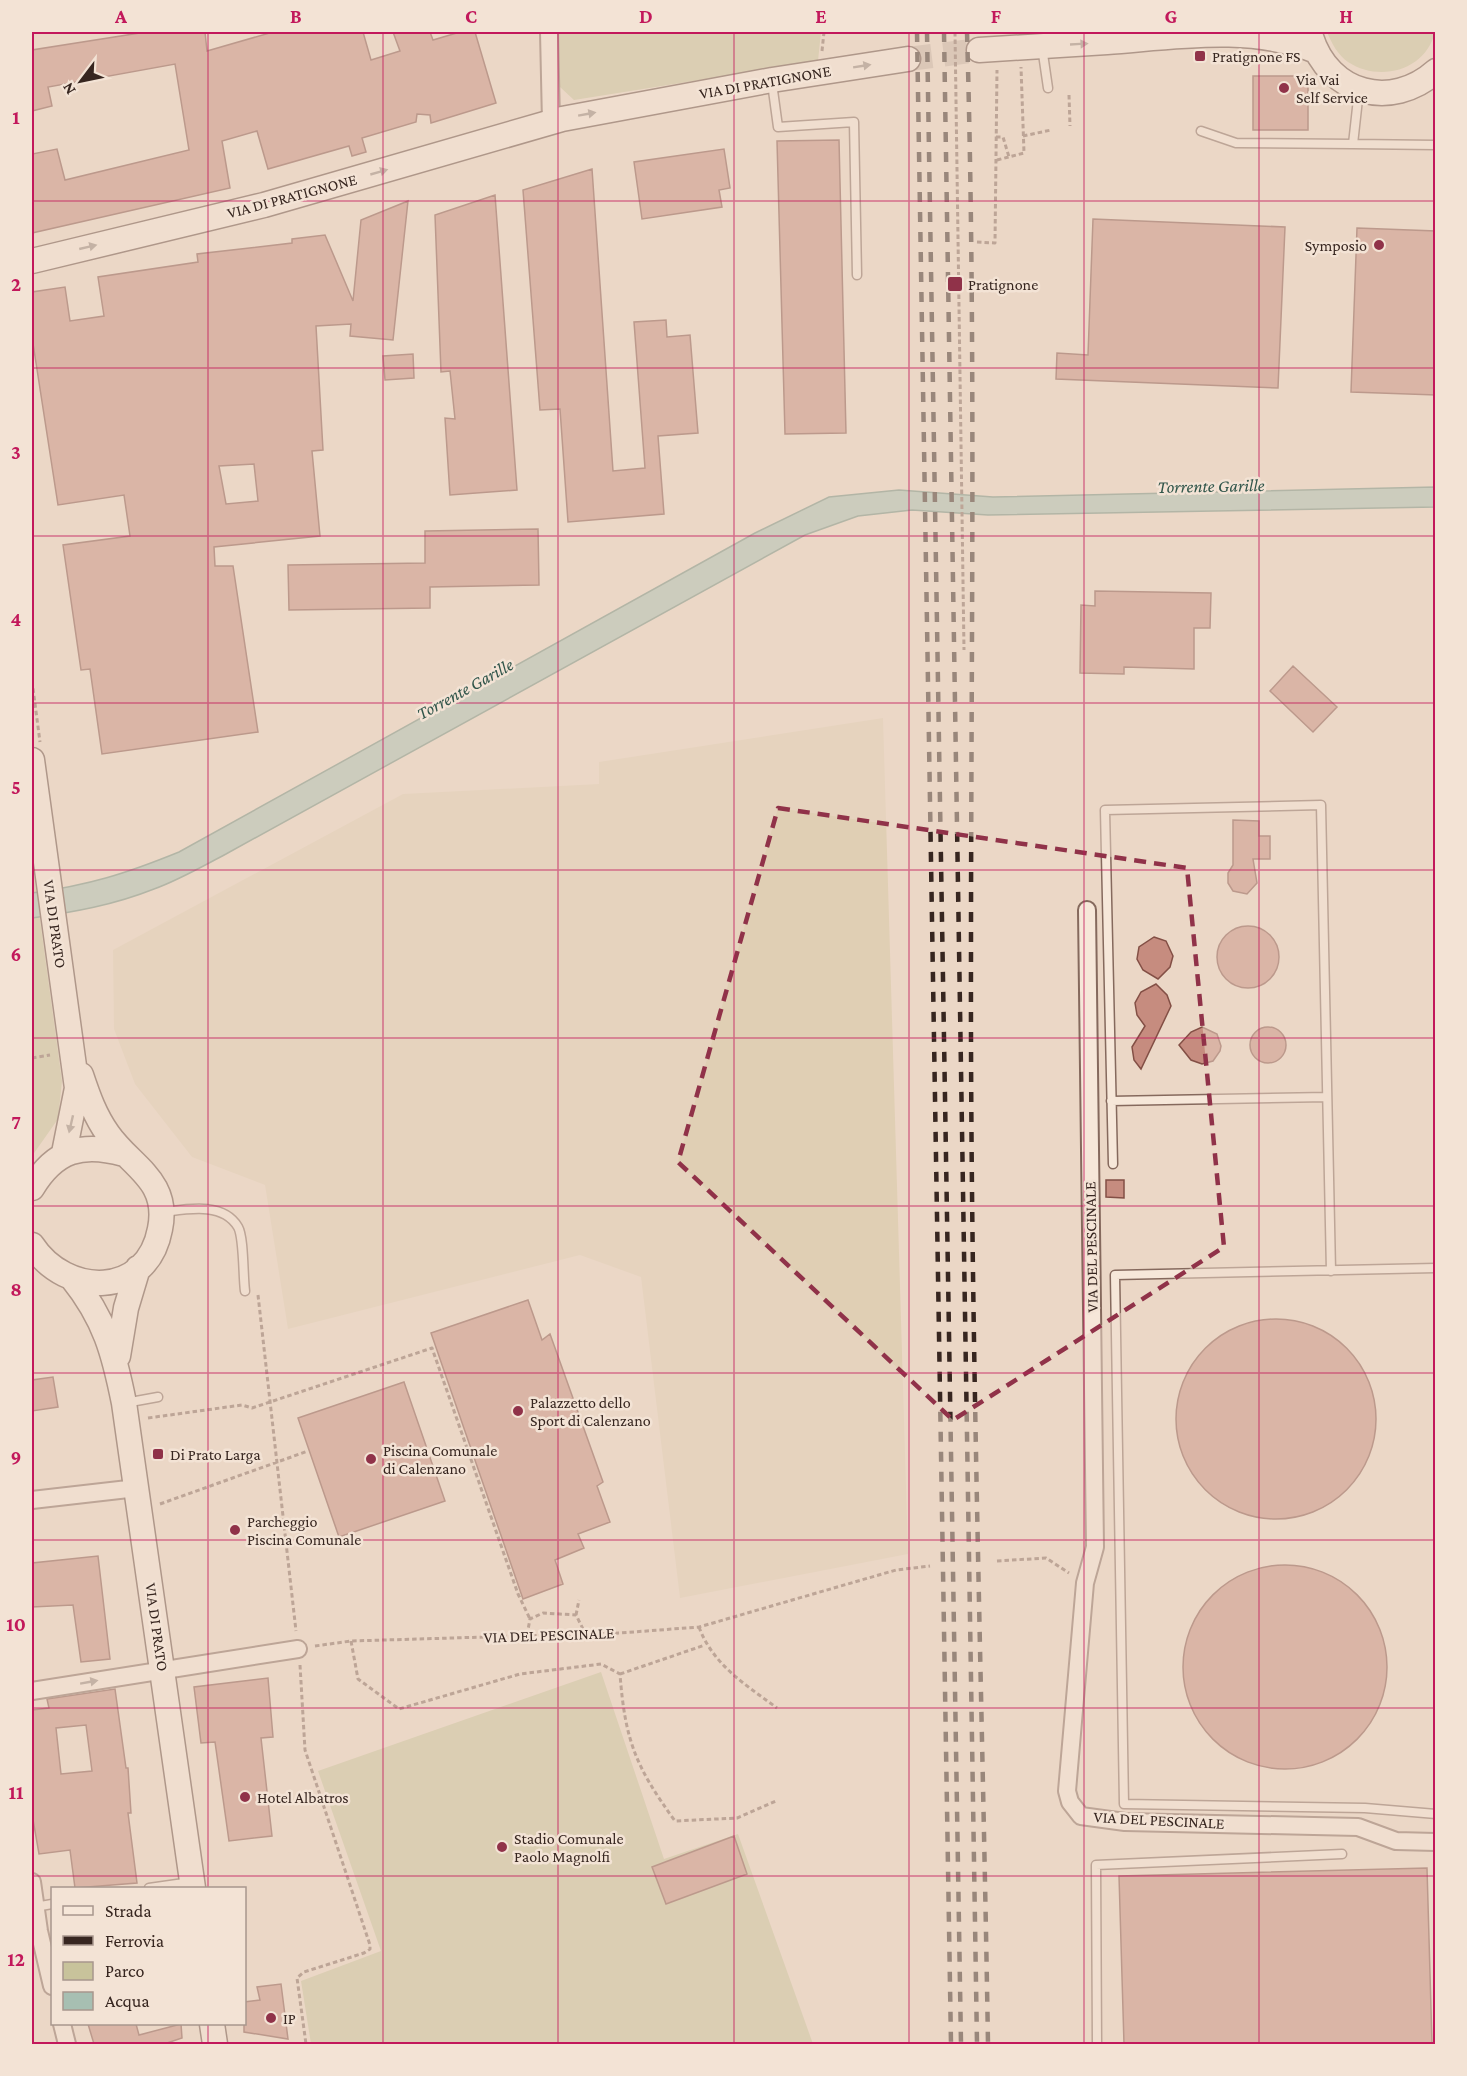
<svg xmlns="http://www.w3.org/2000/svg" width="1467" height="2076" font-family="'Crimson Pro',serif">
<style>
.farmland{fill:#e0cfb4}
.green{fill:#c8c39b}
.water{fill:#a7bfb2;stroke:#6f8d7e;stroke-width:1.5}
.building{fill:#c68c7f;stroke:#834f45;stroke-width:1.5;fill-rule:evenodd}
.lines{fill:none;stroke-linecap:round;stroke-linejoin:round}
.secondary-tunnel{stroke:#c7b4a5;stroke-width:24;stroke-dasharray:24 12;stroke-linecap:butt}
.lane-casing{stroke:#85695d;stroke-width:11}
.street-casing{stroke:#85695d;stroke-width:20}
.secondary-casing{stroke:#674b40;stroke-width:27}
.path{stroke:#85695d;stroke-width:3;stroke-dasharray:4.5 3;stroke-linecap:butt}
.lane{stroke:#f6e7d9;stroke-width:8}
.street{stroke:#f6e7d9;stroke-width:16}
.secondary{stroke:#f6e7d9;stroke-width:24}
.rail{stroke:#372620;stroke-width:4.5;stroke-dasharray:10 10;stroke-linecap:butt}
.oneway{fill:#96867c}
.marked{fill:none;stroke:#903249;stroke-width:4.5;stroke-dasharray:12 8;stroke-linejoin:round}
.grid{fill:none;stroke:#c2185b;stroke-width:1.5;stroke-opacity:0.55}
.poi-dot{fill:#903249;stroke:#f3e3d5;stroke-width:2}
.labels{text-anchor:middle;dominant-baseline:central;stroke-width:5;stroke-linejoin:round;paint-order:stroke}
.poi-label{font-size:16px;fill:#372620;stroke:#f3e3d5;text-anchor:start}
.street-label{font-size:16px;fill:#372620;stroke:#f3e3d5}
.water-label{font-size:18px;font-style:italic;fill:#30554a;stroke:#f3e3d5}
.neatline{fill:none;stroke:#c2185b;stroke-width:2}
.grid-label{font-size:20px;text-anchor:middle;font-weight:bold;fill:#c2185b}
</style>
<rect width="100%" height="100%" fill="#ebd7c6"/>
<path class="farmland" d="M 883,718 L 908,1554 L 680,1598 L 641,1277 L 580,1255 L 288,1329 L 265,1185 L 192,1157 L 135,1084 L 114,1029 L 113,950 L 403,794 L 599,784 L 599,762 Z"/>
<path class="green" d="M 557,32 L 821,32 L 818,61 L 574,100 L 560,87 Z
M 1327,32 L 1435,32 C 1426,70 1380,83 1348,62 C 1338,55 1332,44 1327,32 Z
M 32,861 L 62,1081 L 58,1119 L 32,1156 Z
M 601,1672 L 664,1859 L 738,1834 L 813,2044 L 311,2044 L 301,1981 L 381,1951 L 318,1771 Z"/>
<path class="water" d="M 1435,487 L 1435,507 L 988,515 L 912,510 L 858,516 L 805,535 L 226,854 C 203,866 179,880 154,889 C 114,905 74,912 32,918 L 32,893 C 89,885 125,874 179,852 L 755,533 L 829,497 L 899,490 L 993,497 Z"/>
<path class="building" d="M 146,32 L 205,32 L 207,51 L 273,32 L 363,32 L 371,60 L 400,51 L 393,32 L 430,32 L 433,40 L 460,32 L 475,32 L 496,103 L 431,123 L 430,115 L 417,114 L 416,122 L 362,138 L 366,152 L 352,156 L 349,146 L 268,169 L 257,131 L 222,141 L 230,188 L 32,233 L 32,154 L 57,149 L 65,180 L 189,150 L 175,64 L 48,87 L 52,106 L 32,111 L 32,50 Z
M 1253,76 L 1308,76 L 1308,130 L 1253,130 Z
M 839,140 L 846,433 L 785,434 L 777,141 Z
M 724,149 L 730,188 L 719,190 L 722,207 L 642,219 L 634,162 Z
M 592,169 L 613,471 L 645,468 L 634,322 L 666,320 L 667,337 L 690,335 L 698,433 L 658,436 L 664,514 L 568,522 L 560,409 L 540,410 L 523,190 Z
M 495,195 L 517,490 L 450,495 L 445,418 L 455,419 L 450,371 L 441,372 L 435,215 Z
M 408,201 L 393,340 L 350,336 L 351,324 L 316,326 L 323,450 L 312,451 L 320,536 L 214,547 L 215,566 L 233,566 L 258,732 L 102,754 L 90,669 L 81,670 L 63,545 L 130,536 L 124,495 L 58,505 L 32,337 L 32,292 L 65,287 L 70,321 L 104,316 L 98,277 L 198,262 L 197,254 L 292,243 L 292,239 L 325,235 L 353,301 L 361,220 ZM 254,464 L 258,501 L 226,504 L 219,466 Z
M 1093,219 L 1285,227 L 1278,388 L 1056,379 L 1057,353 L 1088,355 Z
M 1357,228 L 1436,231 L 1436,395 L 1351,392 Z
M 413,354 L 414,378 L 385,380 L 383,356 Z
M 538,529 L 539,585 L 430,587 L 430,608 L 289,610 L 288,565 L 425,563 L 425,531 Z
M 1095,591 L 1211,593 L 1210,628 L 1194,628 L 1194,669 L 1124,667 L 1124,674 L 1080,673 L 1081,605 L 1095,606 Z
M 1293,666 L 1337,707 L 1313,732 L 1270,691 Z
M 1233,820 L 1259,821 L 1259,836 L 1270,836 L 1270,859 L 1253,859 L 1257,883 L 1247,894 L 1233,891 L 1228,883 L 1228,873 L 1233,865 Z
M1217 957a31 31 0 1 1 62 0a31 31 0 1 1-62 0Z
M 1154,937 L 1166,941 L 1173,956 L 1170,967 L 1158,979 L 1143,970 L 1137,959 L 1139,947 Z
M 1156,984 L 1167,995 L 1171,1006 L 1141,1069 L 1134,1060 L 1132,1047 L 1145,1026 L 1137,1015 L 1135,1003 L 1141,992 Z
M1250 1045a18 18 0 1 1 36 0a18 18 0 1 1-36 0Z
M 1202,1027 L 1217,1034 L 1221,1046 L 1220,1051 L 1213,1061 L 1202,1064 L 1191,1060 L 1179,1045 L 1191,1032 Z
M 1106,1180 L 1124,1180 L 1124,1198 L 1106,1197 Z
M 528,1300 L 542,1340 L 550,1334 L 603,1482 L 597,1486 L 610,1522 L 578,1534 L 584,1548 L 555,1560 L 563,1584 L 523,1599 L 431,1333 Z
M1176 1419a100 100 0 1 1 200 0a100 100 0 1 1-200 0Z
M 53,1377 L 58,1407 L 32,1411 L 32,1380 Z
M 404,1382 L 445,1501 L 339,1537 L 298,1418 Z
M 98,1556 L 110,1659 L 81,1662 L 73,1605 L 32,1607 L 32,1563 Z
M1183 1667a102 102 0 1 1 204 0a102 102 0 1 1-204 0Z
M 268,1678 L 273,1737 L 261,1738 L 272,1836 L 229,1841 L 215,1742 L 201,1743 L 194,1687 Z
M 115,1689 L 126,1768 L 128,1768 L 131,1813 L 128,1813 L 137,1883 L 75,1888 L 70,1850 L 39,1854 L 32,1814 L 32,1710 L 49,1708 L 47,1699 ZM 86,1725 L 92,1771 L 61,1774 L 56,1728 Z
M 734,1836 L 747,1874 L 666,1904 L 652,1867 Z
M 1427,1868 L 1432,2044 L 1124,2044 L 1119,1876 Z
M 281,1984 L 288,2039 L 244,2032 L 244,2002 L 260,2000 L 257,1987 Z
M 88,2024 L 136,2024 L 139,2035 L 181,2024 L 182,2038 L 164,2044 L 94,2044 Z"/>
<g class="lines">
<path class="secondary-tunnel" d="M 908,59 L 979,50"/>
<g class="lane-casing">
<path id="lane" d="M 1042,47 L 1048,88
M 772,83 L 778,127 L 854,122 L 857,275
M 1359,90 L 1353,144 L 1436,145
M 1201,131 L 1236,143 L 1353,144
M 1111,1101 L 1327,1097
M 1113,1164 L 1105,810 L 1321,805 L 1331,1271
M 165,1212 C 188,1209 223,1202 238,1227 C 244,1237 243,1277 245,1291
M 1436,1268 L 1115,1275 L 1124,1804 L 1365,1808 L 1436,1814
M 125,1403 L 158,1397
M 149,1888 L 191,1882
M 35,1907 L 52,1904
M 1097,2044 L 1096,1865 L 1342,1854"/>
</g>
<g class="street-casing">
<path id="street" d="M 549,32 L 551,122
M 1087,910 L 1095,1547 L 1085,1583 L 1067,1791 L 1070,1802 L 1081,1816 L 1125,1822 L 1358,1827 L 1396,1841 L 1436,1842
M 32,1500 L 137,1488
M 32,1691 L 298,1649
M 32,1882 L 39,1931 L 52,1986
M 62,2024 L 67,2044"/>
</g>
<g class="secondary-casing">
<path id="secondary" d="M 1311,37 C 1329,94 1391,111 1436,71
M 979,50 C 1021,47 1064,45 1107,42 C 1175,37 1250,24 1316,51
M 32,261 L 264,205 L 562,119 L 772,80 L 908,59
M 32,760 L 77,1088 L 64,1153
M 32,1188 C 55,1150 82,1142 124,1154
M 32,1245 C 66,1297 147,1299 160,1229 C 170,1180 131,1167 108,1134 C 95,1116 88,1096 81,1075
M 72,1278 C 105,1319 114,1353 124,1403 L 193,1888
M 118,1356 L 126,1308 L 138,1268
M 212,2024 L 215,2044"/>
</g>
<path class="path" d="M 955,32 L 964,650
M 822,51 L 824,32
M 1069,95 L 1070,126
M 1023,136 L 1051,130
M 996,137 L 1003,137 L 1009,157
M 997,160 L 1024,153 L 1021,67
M 977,242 L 995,243 L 997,70
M 32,681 L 40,742
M 32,1058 L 50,1055
M 258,1295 L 296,1631
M 148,1418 L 242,1405 L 252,1408 L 432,1348 L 518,1594 L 530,1619
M 160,1504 L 308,1451
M 997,1561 L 1046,1558 L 1069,1573
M 576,1615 L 579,1600
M 699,1627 C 713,1665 746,1685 777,1708
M 527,1635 L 530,1619 L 543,1613 L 576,1615 L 585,1633
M 351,1641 L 358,1679 L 399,1709 L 520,1674 L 601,1664 L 620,1674 C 625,1741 636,1767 675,1821 L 737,1818 L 776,1801
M 315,1646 L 351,1641 L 620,1633 L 699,1627 L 896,1570 L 930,1566
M 300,1665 L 305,1750 L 370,1945 L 370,1949 L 364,1953 L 304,1972 L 297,1978 L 306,2044
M 620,1674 L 705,1645"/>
<use href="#lane" class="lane"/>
<use href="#street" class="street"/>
<use href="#secondary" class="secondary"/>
<path class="rail" d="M 917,32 L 951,2044
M 927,32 L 961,2044
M 944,32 L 977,2044
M 967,32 C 976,338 971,645 971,952 C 970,1316 982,1680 988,2044"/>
</g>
<defs><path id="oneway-solid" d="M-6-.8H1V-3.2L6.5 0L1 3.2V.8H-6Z" transform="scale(1.5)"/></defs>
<g class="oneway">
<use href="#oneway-solid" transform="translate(1079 44) rotate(-3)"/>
<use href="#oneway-solid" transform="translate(862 66) rotate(-9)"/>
<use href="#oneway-solid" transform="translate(587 114) rotate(-10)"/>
<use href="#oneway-solid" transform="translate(379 172) rotate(-16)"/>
<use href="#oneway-solid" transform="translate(88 247) rotate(-13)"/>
<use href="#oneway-solid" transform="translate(71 1124) rotate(103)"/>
<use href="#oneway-solid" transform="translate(89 1682) rotate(-10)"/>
</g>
<path d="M0 0H1467V2076H0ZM 778,808 L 1187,868 L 1224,1247 L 953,1420 L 678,1162 Z" fill="#ebd7c6" fill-opacity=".55" fill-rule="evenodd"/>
<path class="marked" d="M 778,808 L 1187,868 L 1224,1247 L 953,1420 L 678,1162 Z"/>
<path class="grid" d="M 208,32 L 208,1888M 383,32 L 383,2044M 558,32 L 558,2044M 734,32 L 734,2044M 909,32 L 909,2044M 1084,32 L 1084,2044M 1259,32 L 1259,2044M 32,201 L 1436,201M 32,368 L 1436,368M 32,536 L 1436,536M 32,703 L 1436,703M 32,870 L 1436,870M 32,1038 L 1436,1038M 32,1206 L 1436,1206M 32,1373 L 1436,1373M 32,1540 L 1436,1540M 32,1708 L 1436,1708M 32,1876 L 1436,1876M 208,2024 L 208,2044"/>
<g class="poi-dot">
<rect x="1194" y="50" width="12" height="12" rx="3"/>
<circle cx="1284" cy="88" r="6"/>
<circle cx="1379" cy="245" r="6"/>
<rect x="947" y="276" width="16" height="16" rx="3"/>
<circle cx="518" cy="1411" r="6"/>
<rect x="152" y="1448" width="12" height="12" rx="3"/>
<circle cx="371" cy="1459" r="6"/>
<circle cx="235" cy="1530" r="6"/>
<circle cx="245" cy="1797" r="6"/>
<circle cx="502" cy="1847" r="6"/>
<circle cx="271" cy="2018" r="6"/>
</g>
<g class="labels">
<g class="poi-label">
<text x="1212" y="56">Pratignone FS</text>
<text x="1296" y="79">Via Vai<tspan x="1296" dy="18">Self Service</tspan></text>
<text x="1367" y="245" text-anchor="end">Symposio</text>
<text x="968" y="284">Pratignone</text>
<text x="530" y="1402">Palazzetto dello<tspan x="530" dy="18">Sport di Calenzano</tspan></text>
<text x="383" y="1450">Piscina Comunale<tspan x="383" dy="18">di Calenzano</tspan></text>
<text x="170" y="1454">Di Prato Larga</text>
<text x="247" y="1521">Parcheggio<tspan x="247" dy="18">Piscina Comunale</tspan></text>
<text x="257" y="1797">Hotel Albatros</text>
<text x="514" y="1838">Stadio Comunale<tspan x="514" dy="18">Paolo Magnolfi</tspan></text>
<text x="283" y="2018">IP</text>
</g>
<g class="street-label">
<text transform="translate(765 82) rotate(-10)">VIA DI PRATIGNONE</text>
<text transform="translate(292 196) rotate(-15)">VIA DI PRATIGNONE</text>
<text transform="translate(55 924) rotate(82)">VIA DI PRATO</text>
<text transform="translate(1091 1247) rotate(-91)">VIA DEL PESCINALE</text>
<text transform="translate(157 1627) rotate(82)">VIA DI PRATO</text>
<text transform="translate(549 1635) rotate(-2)">VIA DEL PESCINALE</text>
<text transform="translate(1159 1820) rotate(3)">VIA DEL PESCINALE</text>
</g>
<g class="water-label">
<text transform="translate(1211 486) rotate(-1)">Torrente Garille</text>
<text transform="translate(465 689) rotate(-29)">Torrente Garille</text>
</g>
</g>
<rect width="1467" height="2076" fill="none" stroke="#f3e3d5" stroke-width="66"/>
<rect x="51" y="1887" width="195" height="138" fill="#f3e3d5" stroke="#a8978d" stroke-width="1.5"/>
<rect x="63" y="1906" width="30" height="9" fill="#f6e7d9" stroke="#a8978d" stroke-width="1.5"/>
<text x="105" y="1917" font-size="18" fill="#372620">Strada</text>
<rect x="63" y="1936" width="30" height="9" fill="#372620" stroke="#a8978d" stroke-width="1.5"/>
<text x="105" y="1947" font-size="18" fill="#372620">Ferrovia</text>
<rect x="63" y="1962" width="30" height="18" fill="#c8c39b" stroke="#a8978d" stroke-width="1.5"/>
<text x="105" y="1977" font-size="18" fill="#372620">Parco</text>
<rect x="63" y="1992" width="30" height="18" fill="#a7bfb2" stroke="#a8978d" stroke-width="1.5"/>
<text x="105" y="2007" font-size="18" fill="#372620">Acqua</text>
<g transform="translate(81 81) rotate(238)" stroke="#f3e3d5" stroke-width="4.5" paint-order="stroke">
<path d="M0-4.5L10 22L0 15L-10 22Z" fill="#372620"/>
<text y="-9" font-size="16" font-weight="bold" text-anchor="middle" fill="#372620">N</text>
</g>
<rect x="33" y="33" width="1401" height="2010" class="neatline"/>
<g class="grid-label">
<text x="121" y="23">A</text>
<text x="296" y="23">B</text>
<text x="471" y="23">C</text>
<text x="646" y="23">D</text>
<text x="821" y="23">E</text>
<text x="996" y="23">F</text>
<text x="1171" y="23">G</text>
<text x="1346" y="23">H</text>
<text x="16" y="124">1</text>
<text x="16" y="291">2</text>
<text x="16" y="459">3</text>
<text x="16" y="626">4</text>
<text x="16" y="794">5</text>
<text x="16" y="961">6</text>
<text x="16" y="1129">7</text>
<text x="16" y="1296">8</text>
<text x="16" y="1464">9</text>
<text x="16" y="1631">10</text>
<text x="16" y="1799">11</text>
<text x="16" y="1966">12</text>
</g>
</svg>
